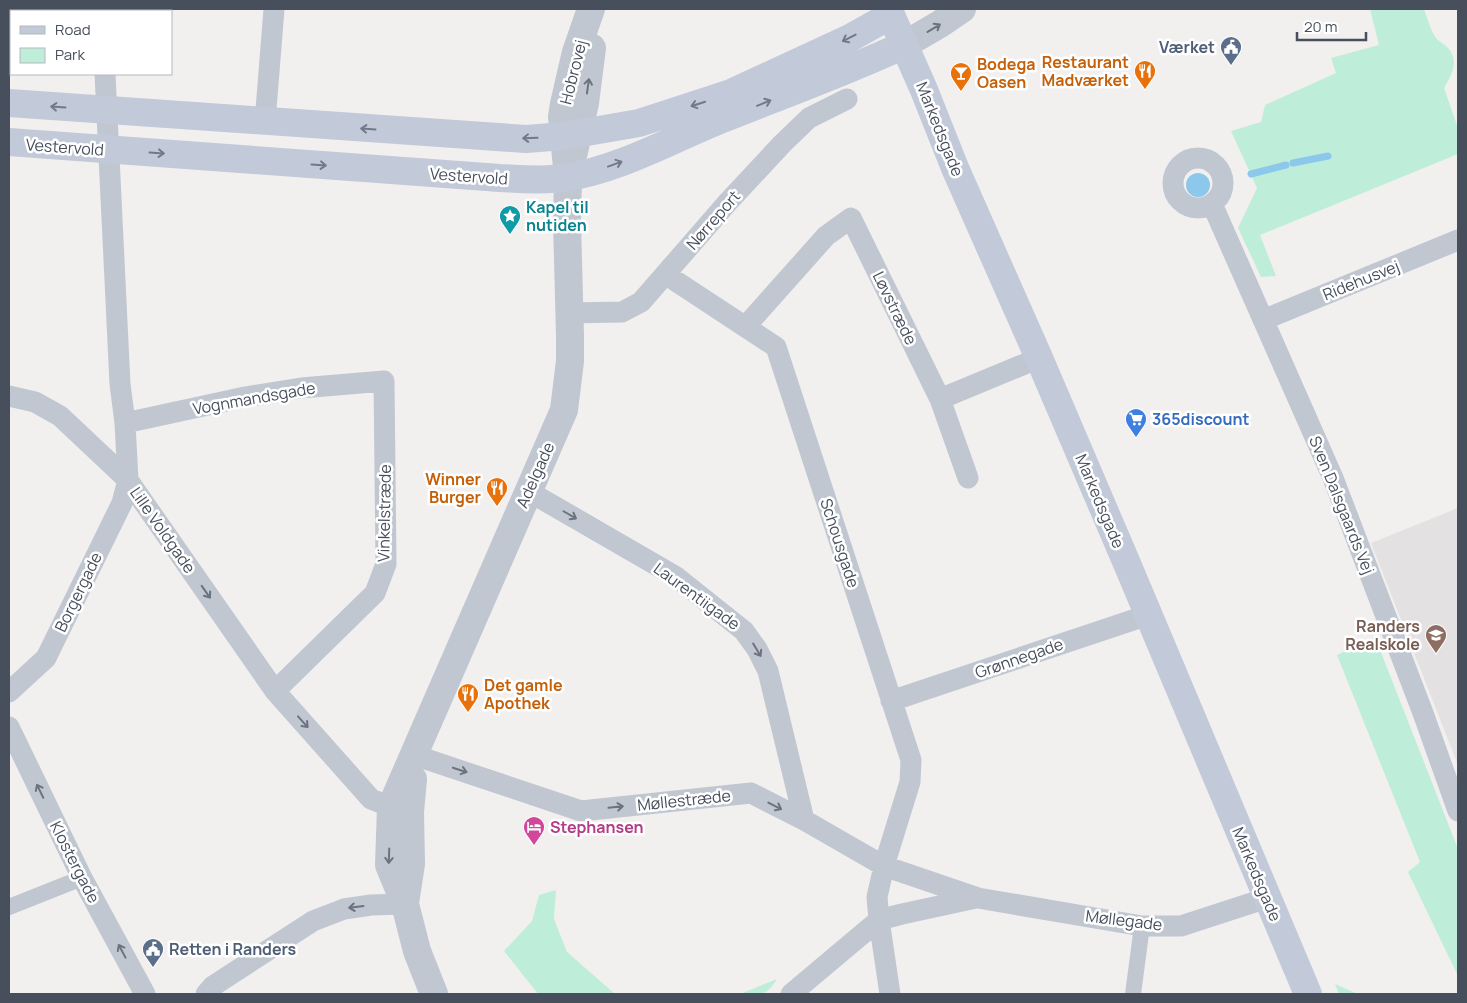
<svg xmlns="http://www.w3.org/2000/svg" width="1467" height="1003" font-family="Manrope,sans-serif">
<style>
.education{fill:#e3e1e1}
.green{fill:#beeed9}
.water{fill:#8cc8eb}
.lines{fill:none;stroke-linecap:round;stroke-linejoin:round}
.stream{stroke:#8cc8eb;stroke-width:7}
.pedestrian{stroke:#c0c7d1;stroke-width:16}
.minor{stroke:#c0c7d1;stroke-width:21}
.tertiary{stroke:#c0c7d1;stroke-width:28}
.secondary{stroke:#c2c9d8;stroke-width:28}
.oneway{stroke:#6b737f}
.oneway2{stroke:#727a87}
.labels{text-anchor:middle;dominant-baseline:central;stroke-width:5;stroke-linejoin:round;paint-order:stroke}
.service-label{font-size:16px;font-weight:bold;fill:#4e5e75;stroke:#fff;text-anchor:end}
.food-label{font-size:16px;font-weight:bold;fill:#c56008;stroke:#fff;text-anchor:end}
.street-label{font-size:16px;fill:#474f5c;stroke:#fff}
.culture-label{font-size:16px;font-weight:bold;fill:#0d838f;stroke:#fff;text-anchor:start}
.shop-label{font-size:16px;font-weight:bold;fill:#366cbe;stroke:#fff;text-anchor:start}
.education-label{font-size:16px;font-weight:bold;fill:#785e54;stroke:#fff;text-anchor:end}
.hotel-label{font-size:16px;font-weight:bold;fill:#b23c85;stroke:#fff;text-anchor:start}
</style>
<rect width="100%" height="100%" fill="#f2efef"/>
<path class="education" d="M 1458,508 L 1458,765 L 1371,543 Z"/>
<path class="green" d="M 1370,9 L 1424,9 C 1427,17 1431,32 1436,38 C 1439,42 1445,44 1448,48 C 1460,61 1451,76 1444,88 L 1458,128 L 1458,154 L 1260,235 L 1276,276 L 1261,277 L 1238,228 L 1257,188 L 1231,131 L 1261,122 L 1265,105 L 1336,73 L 1331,58 L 1379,45 Z
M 1375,637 L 1458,849 L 1458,976 L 1408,872 L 1420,862 L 1337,655 Z
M 556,890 L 554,919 L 567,952 L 615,994 L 538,994 L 504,951 L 532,921 L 539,895 Z
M 777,979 C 765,998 761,994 740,994 Z
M 1335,984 L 1358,994 L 1339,994 Z"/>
<path class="water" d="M1186 185a12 12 0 1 1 24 0a12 12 0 1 1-24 0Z"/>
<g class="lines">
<path class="stream" d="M 1293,163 L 1328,156
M 1251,174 L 1286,165"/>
<path class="pedestrian" d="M 9,907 L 82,878
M 1133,994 L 1142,926"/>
<path class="minor" d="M 101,9 L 102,11
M 105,74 L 120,384 L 125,423 L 128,480 L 275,691 L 371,799 L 391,807
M 265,122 L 274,9
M1173 183a25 25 0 1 1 50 0a25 25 0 1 1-50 0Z
M 1212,204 L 1333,478 L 1423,713 L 1458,811
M 665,274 L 776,347 L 911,760 L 910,782 L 884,866 L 877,897 L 879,920 L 791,994
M 570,313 L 622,312 L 641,302 L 728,202 L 782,144 L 809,118 L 847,99
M 1263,320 L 1458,240
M 745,327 L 826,236 L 851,218 L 940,399 L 968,478
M 9,396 L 35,402 L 60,416 L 128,480
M 940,399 L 1039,358
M 125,423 L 245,397 L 301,388 L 384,381 L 386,564 L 375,593 L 275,691
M 528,491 L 675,576 L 744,631 L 757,649 L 768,671 L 804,820
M 9,692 L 46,658 L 122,503 L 128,480
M 891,701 L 1148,615
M 9,727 L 82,878 L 145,994
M 414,755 L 581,811 L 751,793 L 804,820 L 884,866 L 978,898 L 1142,926 L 1181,926 L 1267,898
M 206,994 L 213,986 L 313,921 L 344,909 L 371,905 L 405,904
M 890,994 L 879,920 L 902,914 L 976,898"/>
<path class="tertiary" d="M 904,45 L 940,24 L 962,9
M 573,156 L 585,103 L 592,48
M 405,903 L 411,864 L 410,812 L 413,779
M 434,994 L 417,951 L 405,904 L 389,865 L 391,807 L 564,410 L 570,361 L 570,336 L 567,222 L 568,177 L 562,117 L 564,104 L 576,52 L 591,9"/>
<path class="secondary" d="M 9,103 L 526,139 L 564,136 L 639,123 L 731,93 L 850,38 L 891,15 L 924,90 L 955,168 L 1039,358 L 1128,566 L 1308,994
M 9,142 L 500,178 C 523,179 545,181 568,177 C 623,168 674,138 725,118 C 785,94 846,72 904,45"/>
</g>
<defs><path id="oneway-shaft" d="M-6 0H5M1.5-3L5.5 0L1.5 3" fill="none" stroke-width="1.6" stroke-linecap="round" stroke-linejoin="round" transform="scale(1.25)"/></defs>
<g class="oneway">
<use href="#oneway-shaft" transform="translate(934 28) rotate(-31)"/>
<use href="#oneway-shaft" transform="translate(588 86) rotate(-82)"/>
<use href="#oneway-shaft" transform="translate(570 515) rotate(30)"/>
<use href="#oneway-shaft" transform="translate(206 592) rotate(55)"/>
<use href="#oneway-shaft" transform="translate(757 650) rotate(59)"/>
<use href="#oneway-shaft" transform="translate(303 722) rotate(48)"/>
<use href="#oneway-shaft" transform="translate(460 770) rotate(18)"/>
<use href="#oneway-shaft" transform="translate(40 791) rotate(-116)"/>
<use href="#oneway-shaft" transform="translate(775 806) rotate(27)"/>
<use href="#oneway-shaft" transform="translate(616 807) rotate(-6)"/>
<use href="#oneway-shaft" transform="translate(389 856) rotate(92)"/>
<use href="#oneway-shaft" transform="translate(356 907) rotate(173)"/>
<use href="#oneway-shaft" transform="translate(122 951) rotate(-118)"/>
</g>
<g class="oneway2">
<use href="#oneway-shaft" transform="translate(849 38) rotate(153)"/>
<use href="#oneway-shaft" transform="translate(764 103) rotate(-22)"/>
<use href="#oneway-shaft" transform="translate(698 104) rotate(162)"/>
<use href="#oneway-shaft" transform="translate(58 107) rotate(-176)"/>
<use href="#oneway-shaft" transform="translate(368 129) rotate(-176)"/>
<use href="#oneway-shaft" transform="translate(530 138) rotate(178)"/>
<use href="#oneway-shaft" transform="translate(157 153) rotate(4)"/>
<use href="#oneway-shaft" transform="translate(615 164) rotate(-20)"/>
<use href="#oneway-shaft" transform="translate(319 165) rotate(4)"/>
</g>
<defs>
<g id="civic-pin" transform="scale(1.125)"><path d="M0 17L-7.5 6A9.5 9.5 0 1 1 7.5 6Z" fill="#5c6f8a" stroke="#fff"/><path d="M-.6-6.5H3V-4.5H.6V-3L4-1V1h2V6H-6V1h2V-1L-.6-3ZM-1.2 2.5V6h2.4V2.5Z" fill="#fff"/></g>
<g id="restaurant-pin" transform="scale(1.125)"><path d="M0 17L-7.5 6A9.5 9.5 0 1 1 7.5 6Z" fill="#e8710a" stroke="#fff"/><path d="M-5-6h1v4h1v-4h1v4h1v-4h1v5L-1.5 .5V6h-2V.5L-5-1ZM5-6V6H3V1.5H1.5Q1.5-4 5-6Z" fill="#fff"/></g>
<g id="bar-pin" transform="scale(1.125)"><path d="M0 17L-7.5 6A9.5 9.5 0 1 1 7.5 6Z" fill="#e8710a" stroke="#fff"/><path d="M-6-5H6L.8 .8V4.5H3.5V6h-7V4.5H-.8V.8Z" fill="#fff"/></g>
<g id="sight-pin" transform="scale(1.125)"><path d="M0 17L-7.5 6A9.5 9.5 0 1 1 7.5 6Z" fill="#0f9aa8" stroke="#fff"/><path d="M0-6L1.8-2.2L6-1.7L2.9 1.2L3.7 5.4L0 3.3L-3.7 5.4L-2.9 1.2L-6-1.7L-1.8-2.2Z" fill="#fff"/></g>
<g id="supermarket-pin" transform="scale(1.125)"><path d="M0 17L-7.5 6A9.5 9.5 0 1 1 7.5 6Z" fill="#3f7fe0" stroke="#fff"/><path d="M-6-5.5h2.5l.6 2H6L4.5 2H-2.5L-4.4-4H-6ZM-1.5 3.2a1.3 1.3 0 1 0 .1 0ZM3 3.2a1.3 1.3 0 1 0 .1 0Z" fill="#fff"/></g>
<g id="school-pin" transform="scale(1.125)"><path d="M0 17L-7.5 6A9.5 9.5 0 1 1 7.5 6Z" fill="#8d6e63" stroke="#fff"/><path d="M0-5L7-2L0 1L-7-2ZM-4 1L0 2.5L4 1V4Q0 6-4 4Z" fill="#fff"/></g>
<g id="hotel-pin" transform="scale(1.125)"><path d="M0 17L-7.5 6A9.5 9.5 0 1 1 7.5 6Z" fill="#d1479c" stroke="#fff"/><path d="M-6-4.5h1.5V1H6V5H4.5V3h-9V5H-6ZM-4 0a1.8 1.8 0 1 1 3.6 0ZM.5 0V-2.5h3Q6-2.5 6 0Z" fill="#fff"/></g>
</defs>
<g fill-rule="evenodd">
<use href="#civic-pin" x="1231" y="47"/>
<use href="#restaurant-pin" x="1145" y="71"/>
<use href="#bar-pin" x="961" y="73"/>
<use href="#sight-pin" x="510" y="216"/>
<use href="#supermarket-pin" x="1136" y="419"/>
<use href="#restaurant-pin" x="497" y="488"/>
<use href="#school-pin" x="1436" y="635"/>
<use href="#restaurant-pin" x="468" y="694"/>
<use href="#hotel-pin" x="534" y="827"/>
<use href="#civic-pin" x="153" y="949"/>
</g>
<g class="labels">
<g class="service-label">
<text x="1215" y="47">Værket</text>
<text x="169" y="949" text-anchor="start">Retten i Randers</text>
</g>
<g class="food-label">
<text x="1129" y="62">Restaurant<tspan x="1129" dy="18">Madværket</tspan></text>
<text x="977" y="64" text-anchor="start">Bodega<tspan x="977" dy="18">Oasen</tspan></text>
<text x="481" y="479">Winner<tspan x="481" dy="18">Burger</tspan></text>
<text x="484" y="685" text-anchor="start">Det gamle<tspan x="484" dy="18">Apothek</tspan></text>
</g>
<g class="street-label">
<text transform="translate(573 72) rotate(-76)">Hobrovej</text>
<text transform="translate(940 129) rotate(68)">Markedsgade</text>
<text transform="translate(65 147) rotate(4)">Vestervold</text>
<text transform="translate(469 176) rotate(4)">Vestervold</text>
<text transform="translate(713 220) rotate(-49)">Nørreport</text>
<text transform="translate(1361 280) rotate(-22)">Ridehusvej</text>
<text transform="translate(895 308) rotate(64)">Løvstræde</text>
<text transform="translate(254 398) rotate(-10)">Vognmandsgade</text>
<text transform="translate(535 475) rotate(-66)">Adelgade</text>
<text transform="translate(1100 501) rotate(67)">Markedsgade</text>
<text transform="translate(1342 505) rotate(68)">Sven Dalsgaards Vej</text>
<text transform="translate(384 513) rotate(-89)">Vinkelstræde</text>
<text transform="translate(163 530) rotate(55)">Lille Voldgade</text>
<text transform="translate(840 543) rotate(72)">Schousgade</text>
<text transform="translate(78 592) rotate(-64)">Borgergade</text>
<text transform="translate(697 596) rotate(36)">Laurentiigade</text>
<text transform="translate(1019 658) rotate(-19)">Grønnegade</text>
<text transform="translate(684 800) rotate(-6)">Møllestræde</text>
<text transform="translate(75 862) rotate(63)">Klostergade</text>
<text transform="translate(1257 874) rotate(67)">Markedsgade</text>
<text transform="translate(1124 920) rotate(7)">Møllegade</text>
</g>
<g class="culture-label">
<text x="526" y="207">Kapel til<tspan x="526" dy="18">nutiden</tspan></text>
</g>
<g class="shop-label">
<text x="1152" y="419">365discount</text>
</g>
<g class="education-label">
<text x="1420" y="626">Randers<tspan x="1420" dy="18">Realskole</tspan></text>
</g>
<g class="hotel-label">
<text x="550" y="827">Stephansen</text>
</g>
</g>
<rect width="1467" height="1003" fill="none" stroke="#474f5c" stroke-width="20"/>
<rect x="10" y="10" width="162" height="65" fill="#ffffff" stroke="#b5b9be"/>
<rect x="20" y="26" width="25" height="8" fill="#c2c9d8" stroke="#b5b9be"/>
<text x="55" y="35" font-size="15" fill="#474f5c">Road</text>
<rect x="20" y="48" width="25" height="15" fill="#beeed9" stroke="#b5b9be"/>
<text x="55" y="60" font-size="15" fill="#474f5c">Park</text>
<path d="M1297 32v8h69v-8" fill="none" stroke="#474f5c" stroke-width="2.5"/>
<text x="1304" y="32" font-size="15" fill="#474f5c" stroke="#ffffff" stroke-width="4" paint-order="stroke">20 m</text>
</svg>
